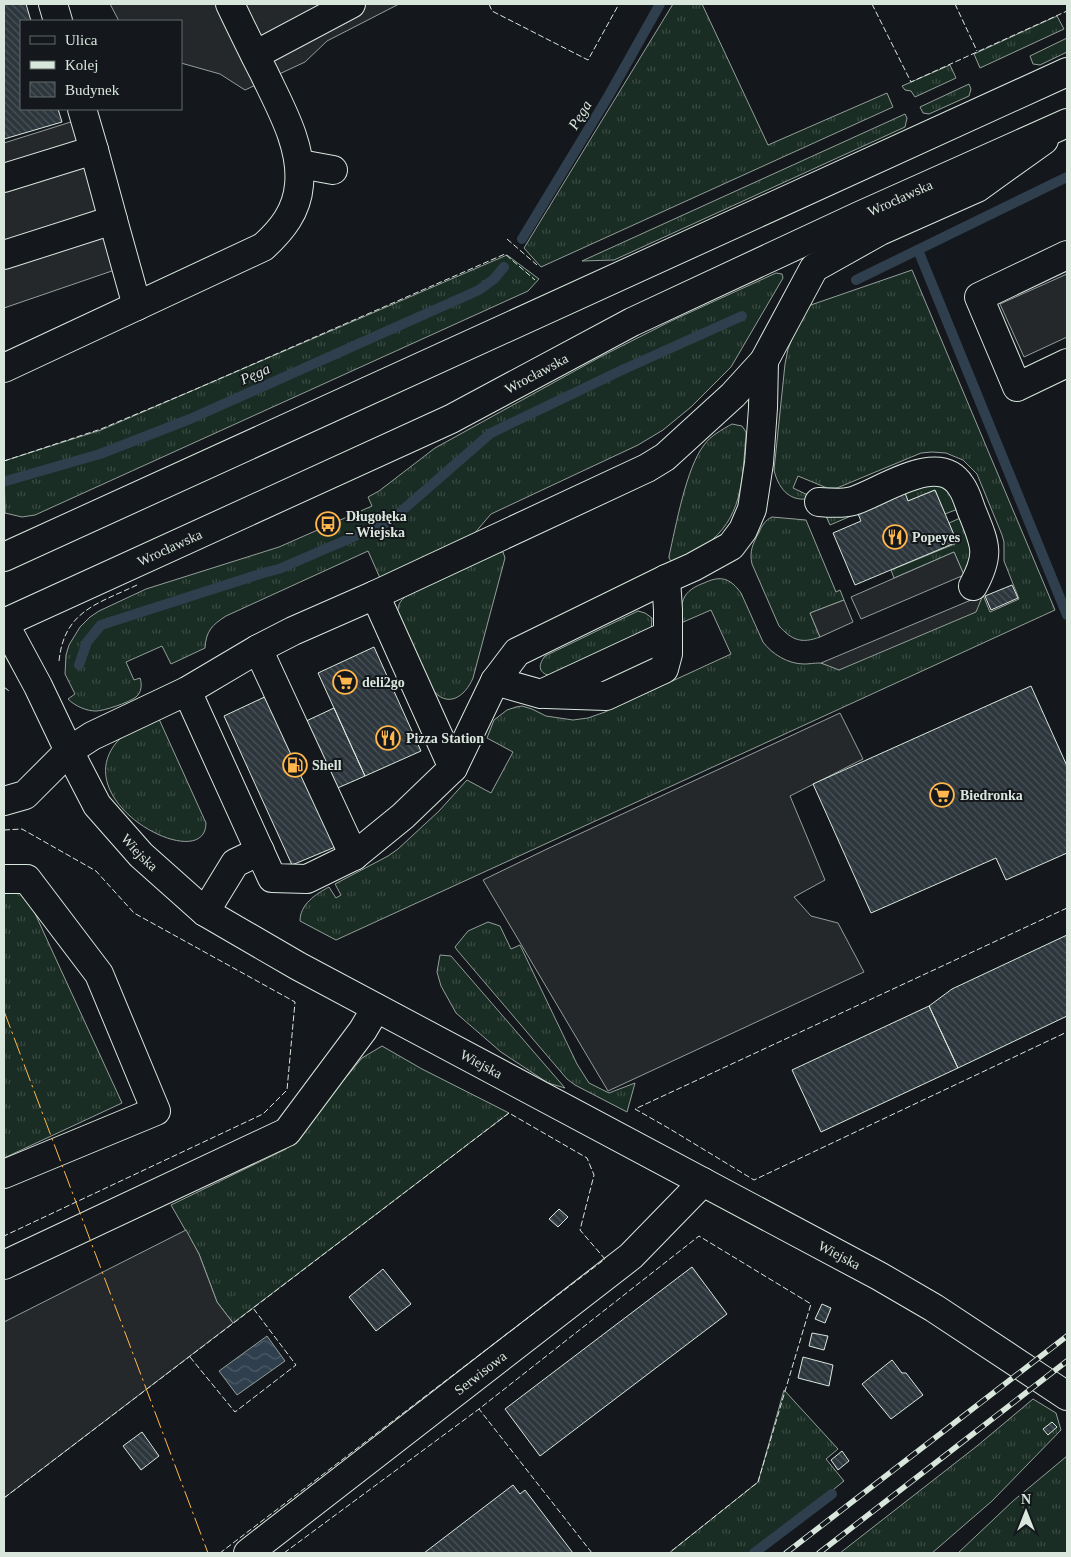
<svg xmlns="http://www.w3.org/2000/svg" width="1071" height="1557" font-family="Georgia,serif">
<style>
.grass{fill:url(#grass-tufts);stroke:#939e99}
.parking{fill:#24282b;stroke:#939e99}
.water{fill:url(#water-waves);stroke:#939e99}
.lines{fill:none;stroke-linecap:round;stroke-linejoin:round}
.stream{stroke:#2f3f4d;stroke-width:10}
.building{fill:url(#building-back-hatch);stroke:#d8e6dc}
.minor-casing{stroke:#d8e6dc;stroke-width:30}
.major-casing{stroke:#d8e6dc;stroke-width:30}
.minor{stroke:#14181c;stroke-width:28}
.major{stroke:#14181c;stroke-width:28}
.rail-casing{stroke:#d8e6dc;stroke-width:5.5}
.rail{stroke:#14181c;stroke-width:4;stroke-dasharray:11;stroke-linecap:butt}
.fence{stroke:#d8e6dc;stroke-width:1;stroke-dasharray:6 2.5;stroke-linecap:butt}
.power{stroke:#ffb74d;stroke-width:1;stroke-dasharray:18 4 2.5 4;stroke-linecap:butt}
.labels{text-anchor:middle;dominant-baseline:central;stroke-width:4;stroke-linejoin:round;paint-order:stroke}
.street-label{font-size:14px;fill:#d8e6dc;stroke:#14181c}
.poi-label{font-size:14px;font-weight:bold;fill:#d8e6dc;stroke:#14181c;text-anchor:start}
.water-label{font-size:15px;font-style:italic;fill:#d8e6dc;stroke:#14181c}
</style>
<defs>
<pattern id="grass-tufts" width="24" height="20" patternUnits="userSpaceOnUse" patternTransform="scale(1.25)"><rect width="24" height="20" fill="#1a2d24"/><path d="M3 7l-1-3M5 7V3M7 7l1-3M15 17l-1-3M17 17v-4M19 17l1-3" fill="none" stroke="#3b4b43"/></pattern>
<pattern id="water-waves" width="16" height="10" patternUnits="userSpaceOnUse" patternTransform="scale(1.25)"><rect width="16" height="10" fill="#2f3f4d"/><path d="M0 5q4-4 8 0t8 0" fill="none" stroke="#4c5b66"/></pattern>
<pattern id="building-back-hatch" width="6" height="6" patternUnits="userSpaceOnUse" patternTransform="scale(1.25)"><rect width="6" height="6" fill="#2c363c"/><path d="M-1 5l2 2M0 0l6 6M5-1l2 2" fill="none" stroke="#4a5358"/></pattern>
</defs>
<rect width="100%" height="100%" fill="#14181c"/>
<path class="grass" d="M 673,4 L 702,4 L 768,145 L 887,93 L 893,107 L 541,267 L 524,248 Z
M 1057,16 L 1064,29 L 980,68 L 974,54 Z
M 1067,38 L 1067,52 L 1040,65 L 1033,64 L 1030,56 Z
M 950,65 L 956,78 L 915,97 L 911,91 L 905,90 L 902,86 Z
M 969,84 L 971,89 L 969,96 L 929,114 L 923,113 L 920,107 Z
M 905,114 L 907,118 L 905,127 L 614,260 L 582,261 Z
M 507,255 L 539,279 L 528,291 L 35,515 L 22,517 L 5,513 L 4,461 L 101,430 Z
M 912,270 L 1055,610 L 336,940 L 300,921 C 300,904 316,894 329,887 L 336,898 L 341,895 L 335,884 L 388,856 L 398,849 L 439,811 L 467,780 L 491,793 L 513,752 L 487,738 L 494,720 L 507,710 L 516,707 L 522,706 L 532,709 L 546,716 L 573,720 L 588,718 L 605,712 L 731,654 L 711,610 L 681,623 C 681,614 680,605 685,596 C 690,589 696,586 704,583 C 721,575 730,578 741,593 L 763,642 C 772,654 788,664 804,664 C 809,664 814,663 820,663 C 826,664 833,667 839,670 L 983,595 L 990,612 L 1019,599 L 1004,561 L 1004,542 L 1002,535 L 977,474 L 963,460 L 946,453 L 932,452 L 921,453 L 837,488 L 827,488 L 798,476 L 793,488 L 810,496 L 807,499 C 788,501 778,487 774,470 L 785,364 L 788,349 L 805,307 Z
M 776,273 L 782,274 L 783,278 L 731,367 L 691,407 L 663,430 L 638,445 L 491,514 L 473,535 L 380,578 L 368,551 L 226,616 C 212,625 206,631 205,648 L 171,664 L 162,646 L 126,662 L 134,680 L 140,678 C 142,684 142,692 136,697 C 130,702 104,711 96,711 C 86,711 75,706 68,699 L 75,694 L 65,674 L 66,655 L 69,645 L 80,627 L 90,617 L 99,611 L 146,589 L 279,547 L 372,506 L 368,497 L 379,491 L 435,448 L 600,357 L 671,321 Z
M 732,424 L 742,426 L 746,432 L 746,437 C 742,475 744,512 712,540 C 709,543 705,547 701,550 C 693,554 684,557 676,561 L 671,561 L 669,558 L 669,556 C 676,526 686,468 704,445 C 710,436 723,429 732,424 Z
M 936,479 L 963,507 L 945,514 L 935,490 L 908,501 L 903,490 L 858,513 L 830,525 L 825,514 Z
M 967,515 L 978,543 L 964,575 L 954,552 L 894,578 L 891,570 L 957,543 L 949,523 Z
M 772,517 L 806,520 L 836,592 L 840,590 L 844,600 L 810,613 L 820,637 C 801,644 792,640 779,626 L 752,564 C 749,551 753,544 759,532 C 762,526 765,520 772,517 Z
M 499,552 L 503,552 L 505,558 L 473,678 C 465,697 447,709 432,689 C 427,683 425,675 422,668 C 414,650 406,632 398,614 C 397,606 400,601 406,596 Z
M 638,611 L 645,613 L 652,618 L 651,632 L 552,676 C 539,674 537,666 545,656 Z
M 159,719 L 206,823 C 206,876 67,804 116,743 C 124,732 147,725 159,719 Z
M 4,886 L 9,886 L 27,896 L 122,1103 L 4,1158 Z
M 488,922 L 500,926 L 511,949 L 520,945 L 577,1064 L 589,1083 L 609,1093 L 635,1083 L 627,1112 L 575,1085 L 567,1079 L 457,950 L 455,947 L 468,931 Z
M 440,955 L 451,956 L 565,1088 L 548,1083 L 501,1052 L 456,1013 L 441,986 L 437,972 Z
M 382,1046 L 422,1069 L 509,1113 L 233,1323 L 217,1302 L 199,1254 L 171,1205 L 286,1149 L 362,1058 Z
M 784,1390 L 838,1449 L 826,1459 L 844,1481 L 755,1553 L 669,1553 L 758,1482 Z
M 1033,1399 L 1056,1413 L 1061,1430 L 992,1501 L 932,1553 L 840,1553 L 977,1446 Z
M 1067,1456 L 1067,1553 L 958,1553 L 1013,1501 Z"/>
<path class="parking" d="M 110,4 L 399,4 L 327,41 L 305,62 L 245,90 L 220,74 L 181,63 L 181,21 L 119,21 Z
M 93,115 L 138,262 L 4,308 L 4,143 Z
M 1067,274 L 1067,337 L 1024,357 L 1000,304 Z
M 954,552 L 964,575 L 861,619 L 851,597 Z
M 983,595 L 976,612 L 839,670 L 821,663 Z
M 844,600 L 853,622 L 820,637 L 810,613 Z
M 840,713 L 863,759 L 790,796 L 825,880 L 794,897 L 811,916 L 838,923 L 864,972 L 608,1091 L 483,880 L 547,849 Z
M 186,1230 L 199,1254 L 217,1302 L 233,1323 L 4,1498 L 4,1322 Z"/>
<path class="water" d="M 267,1336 L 285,1361 L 237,1395 L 219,1371 Z"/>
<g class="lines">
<path class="stream" d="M 522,239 L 609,95 L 660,4
M 918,250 L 1067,615
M 856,280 L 1067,177
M 6,481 L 100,454 L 190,419 L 479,290 L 494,279 L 504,267
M 79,665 L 87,642 L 101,625 L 263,573 L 279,569 L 390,521 L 491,433 L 622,370 L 742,316
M 754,1553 L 832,1494"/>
</g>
<path class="building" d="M 4,4 L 26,4 L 31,21 L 21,21 L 21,109 L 58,109 L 62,122 L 4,139 Z
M 904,490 L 908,501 L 935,490 L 957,542 L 855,585 L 833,533 L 861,521 L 856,509 Z
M 1012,585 L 1018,598 L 991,610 L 985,596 Z
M 374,647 L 421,751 L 365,776 L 318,673 Z
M 1031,686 L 1067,766 L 1067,853 L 1006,880 L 996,858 L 871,913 L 813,784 Z
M 271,694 L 287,730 L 334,708 L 365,776 L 317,797 L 340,845 L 292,865 L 224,716 Z
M 1067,935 L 1067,1016 L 958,1068 L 929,1006 L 952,989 Z
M 929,1006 L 958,1068 L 821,1132 L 792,1070 Z
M 559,1209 L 568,1217 L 558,1227 L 549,1219 Z
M 692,1267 L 727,1314 L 540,1456 L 505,1409 Z
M 383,1269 L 411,1304 L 376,1331 L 349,1297 Z
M 822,1304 L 831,1308 L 825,1323 L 815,1319 Z
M 812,1333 L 828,1336 L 824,1350 L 809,1346 Z
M 803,1357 L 833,1365 L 829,1386 L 798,1378 Z
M 892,1360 L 902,1373 L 906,1373 L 923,1395 L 891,1419 L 862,1384 Z
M 1052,1422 L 1057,1427 L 1048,1435 L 1043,1429 Z
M 142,1432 L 159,1456 L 141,1470 L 123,1446 Z
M 842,1451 L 849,1461 L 838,1470 L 831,1460 Z
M 513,1485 L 520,1494 L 525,1490 L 573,1553 L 424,1553 Z"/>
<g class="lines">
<g class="minor-casing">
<g id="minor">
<path d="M 53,4 L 58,21"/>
<path d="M 255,55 L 351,4"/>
<path d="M 82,109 L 94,150"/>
<path d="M 300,164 L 333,170"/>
<path d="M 4,178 L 94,150 L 113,220 L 4,255"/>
<path d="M 113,220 L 137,306"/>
<path d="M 1067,255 L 979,297 L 1017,387 L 1067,363"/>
<path d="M 4,368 L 263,247 C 282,230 297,211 299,185 C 303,146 280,107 264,73 C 252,50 241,27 230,4"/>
<path d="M 819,502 C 830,503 842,504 853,501 C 882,492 938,450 961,486 C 967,494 969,505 973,514 C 986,546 990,555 973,586"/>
<path d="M 375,595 L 647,468 L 665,457 L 733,395 L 764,361 L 814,268 L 880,231 L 977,188 L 1044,140"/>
<path id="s1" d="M 4,623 L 38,686 L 69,751 L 97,805 L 141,855 L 205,912 L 298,966 L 879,1276 L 934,1308 L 1067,1396"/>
<path d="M 258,649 L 354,856"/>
<path d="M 495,681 L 541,694 L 668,635 L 668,610 L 666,579"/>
<path d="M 546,694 L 606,696 L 664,669 L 668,654 L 668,635"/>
<path d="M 453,768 L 495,681 L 517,652 L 666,579 L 693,567 L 731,546 L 743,530 L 752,509 L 759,463 L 763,408 L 764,361"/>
<path d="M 4,801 L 25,795 L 69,751 L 92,736 L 187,691 L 258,649 L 293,631 L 375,595 L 453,768 L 403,816 L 354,856 L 307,879 L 272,878 L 187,691"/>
<path d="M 4,879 L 27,879 L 99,974 L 156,1111 L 4,1174"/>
<path d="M 205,912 L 235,863 L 260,851"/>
<path d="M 4,1265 L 287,1132 L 363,1030 L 376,1008"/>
<path id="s2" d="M 248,1553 L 631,1256 L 703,1182"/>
</g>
</g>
<g class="major-casing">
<g id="major">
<path d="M 4,557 L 1067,72"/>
<path id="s3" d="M 4,623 L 451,419 L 632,322 L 859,216 L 1067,123"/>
</g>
</g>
<use href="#minor" class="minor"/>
<use href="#major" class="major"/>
<g class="rail-casing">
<path id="rail" d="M 786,1553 L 1067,1336
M 819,1553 L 1067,1361"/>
</g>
<use href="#rail" class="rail"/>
<path class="fence" d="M 489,4 L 492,11 L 588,60 L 619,4
M 872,4 L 911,82 L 1067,11
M 955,4 L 977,51
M 507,239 L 537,265
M 4,461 L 101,429 L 196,389 L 505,254 L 535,280
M 59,661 C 64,611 97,604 137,585
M 4,687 L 9,691
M 4,830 L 22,829 L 96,871 L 134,913 L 295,1002 L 287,1090 L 263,1114 L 4,1236
M 1067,908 L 635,1109 L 670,1129 L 754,1180 L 1067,1032
M 190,1357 L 235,1412 L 296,1365 L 253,1308
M 4,1498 L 509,1113 L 587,1158 L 594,1175 L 580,1230 L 605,1259 L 220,1553
M 284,1553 L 479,1409
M 592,1553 L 479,1409 L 699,1236 L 811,1304 L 758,1482 L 669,1553"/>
<path class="power" d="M 4,1011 L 208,1553"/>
</g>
<defs>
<g id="bus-ring" transform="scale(1.25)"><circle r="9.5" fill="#14181c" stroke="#ffb74d" stroke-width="1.5"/><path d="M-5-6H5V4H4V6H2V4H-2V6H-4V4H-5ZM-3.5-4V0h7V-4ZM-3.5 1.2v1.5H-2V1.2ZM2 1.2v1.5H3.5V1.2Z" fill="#ffb74d"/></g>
<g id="restaurant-ring" transform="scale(1.25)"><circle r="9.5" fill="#14181c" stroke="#ffb74d" stroke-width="1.5"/><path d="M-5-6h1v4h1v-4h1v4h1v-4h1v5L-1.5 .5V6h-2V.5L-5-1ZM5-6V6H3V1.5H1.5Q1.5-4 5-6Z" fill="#ffb74d"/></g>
<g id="supermarket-ring" transform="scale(1.25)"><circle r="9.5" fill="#14181c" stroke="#ffb74d" stroke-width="1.5"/><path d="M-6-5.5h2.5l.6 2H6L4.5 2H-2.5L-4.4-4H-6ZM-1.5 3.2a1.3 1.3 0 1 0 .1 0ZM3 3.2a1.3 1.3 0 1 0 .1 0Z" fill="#ffb74d"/></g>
<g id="fuel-ring" transform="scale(1.25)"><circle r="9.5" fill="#14181c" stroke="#ffb74d" stroke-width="1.5"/><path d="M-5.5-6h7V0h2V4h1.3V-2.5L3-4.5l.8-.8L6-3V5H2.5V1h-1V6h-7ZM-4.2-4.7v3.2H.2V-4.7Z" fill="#ffb74d"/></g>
</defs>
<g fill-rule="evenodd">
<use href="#bus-ring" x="328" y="524"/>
<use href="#restaurant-ring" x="895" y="537"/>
<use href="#supermarket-ring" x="345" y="682"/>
<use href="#restaurant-ring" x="388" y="738"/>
<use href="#fuel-ring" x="295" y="765"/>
<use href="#supermarket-ring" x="942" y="795"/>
</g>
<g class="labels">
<g class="street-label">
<text stroke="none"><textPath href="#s3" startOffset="992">Wrocławska</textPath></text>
<text stroke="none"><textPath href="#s3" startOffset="588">Wrocławska</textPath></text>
<text stroke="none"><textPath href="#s3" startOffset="182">Wrocławska</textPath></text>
<text stroke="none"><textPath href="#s1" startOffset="268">Wiejska</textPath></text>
<text stroke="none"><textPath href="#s1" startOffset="672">Wiejska</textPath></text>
<text stroke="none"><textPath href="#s1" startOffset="1078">Wiejska</textPath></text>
<text stroke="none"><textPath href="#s2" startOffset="294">Serwisowa</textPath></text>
</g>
<g class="poi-label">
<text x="346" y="516">Długołęka<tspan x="346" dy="16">– Wiejska</tspan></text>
<text x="912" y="537">Popeyes</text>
<text x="362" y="682">deli2go</text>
<text x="406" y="738">Pizza Station</text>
<text x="312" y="765">Shell</text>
<text x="960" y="795">Biedronka</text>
</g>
<g class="water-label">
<text transform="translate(580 115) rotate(-59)">Pęga</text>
<text transform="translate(255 374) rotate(-24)">Pęga</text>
</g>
</g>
<rect width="1071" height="1557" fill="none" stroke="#d8e6dc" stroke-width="10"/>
<rect x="20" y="20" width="162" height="90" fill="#14181c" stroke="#626a69"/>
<rect x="30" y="36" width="25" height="8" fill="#14181c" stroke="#626a69"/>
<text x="65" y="45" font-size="15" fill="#d8e6dc">Ulica</text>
<rect x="30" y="61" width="25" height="8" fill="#d8e6dc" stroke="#626a69"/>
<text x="65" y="70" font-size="15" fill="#d8e6dc">Kolej</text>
<rect x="30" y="82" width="25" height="15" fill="url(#building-back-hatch)" stroke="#626a69"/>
<text x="65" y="95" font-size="15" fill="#d8e6dc">Budynek</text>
<g transform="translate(1026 1512)" stroke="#14181c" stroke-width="4" paint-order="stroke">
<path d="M0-4L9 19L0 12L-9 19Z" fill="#d8e6dc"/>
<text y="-8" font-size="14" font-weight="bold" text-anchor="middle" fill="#d8e6dc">N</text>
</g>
</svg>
